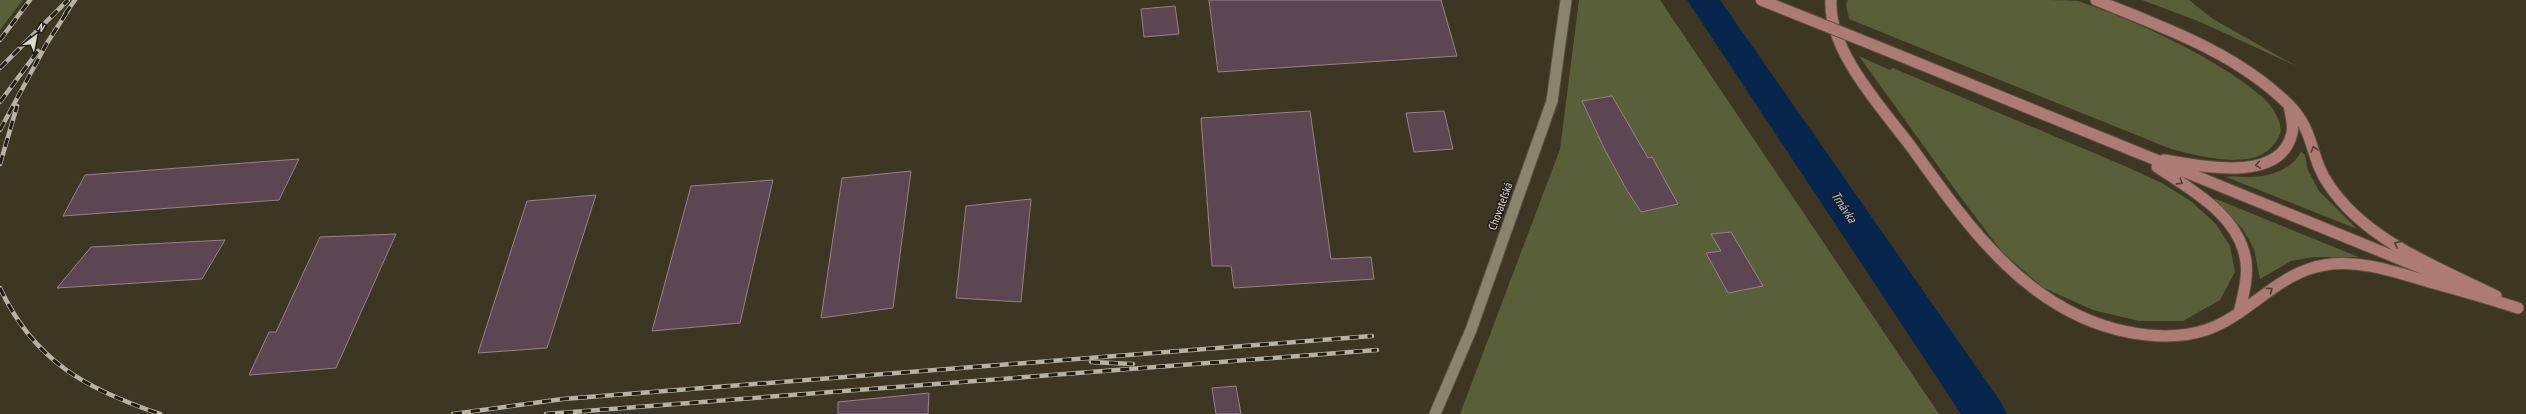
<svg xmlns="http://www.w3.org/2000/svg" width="2526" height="414" font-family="'PT Sans Narrow',sans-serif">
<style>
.green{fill:#595f39}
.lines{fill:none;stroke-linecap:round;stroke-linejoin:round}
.river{fill:#06254d;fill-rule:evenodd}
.building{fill:#5b4651;stroke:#98818c}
.minor-casing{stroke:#575242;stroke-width:13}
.primary-casing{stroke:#575242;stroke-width:13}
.minor{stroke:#8a846f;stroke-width:11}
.primary{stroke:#ae7b74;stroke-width:11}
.rail-casing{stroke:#b6b2a4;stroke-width:4.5}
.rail{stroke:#201d15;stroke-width:3;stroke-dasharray:9;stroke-linecap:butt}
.primary-bridge-casing{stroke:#575242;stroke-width:13;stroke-linecap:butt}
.primary-bridge{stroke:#ae7b74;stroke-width:11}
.oneway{stroke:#523e36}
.labels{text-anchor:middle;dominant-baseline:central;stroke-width:3;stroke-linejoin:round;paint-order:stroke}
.street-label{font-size:12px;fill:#dddace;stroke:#201d15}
.water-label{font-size:13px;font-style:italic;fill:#a9c7f1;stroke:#201d15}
</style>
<rect width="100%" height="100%" fill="#3c3623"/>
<path class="green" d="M 0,0 L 23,0 L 0,30 Z
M 1579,0 L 1660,0 L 1939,414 L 1460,414 L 1560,149 Z
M 1848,0 C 1906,0 1963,0 2021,0 C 2036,0 2065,0 2078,1 C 2134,20 2215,57 2260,95 C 2269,102 2284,121 2280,134 C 2264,175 2204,157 2171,149 L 1849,19 L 1846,4 Z
M 2142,0 L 2189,0 L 2213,19 L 2296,66 L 2198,21 Z
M 1859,56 L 1890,70 L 1893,68 L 2127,167 L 2162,183 L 2192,202 L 2216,224 L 2230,246 L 2235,272 L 2220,300 L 2183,321 L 2139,321 L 2093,310 L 2044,288 L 2002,252 L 1956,191 Z
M 2301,152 L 2305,155 L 2308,170 L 2319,191 L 2357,229 L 2226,177 C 2234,175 2243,178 2252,177 C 2271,176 2291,170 2301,152 Z
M 2216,199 L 2356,256 L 2358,257 L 2314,257 L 2291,261 L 2260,279 L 2254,249 L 2242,228 L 2213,200 Z"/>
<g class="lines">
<path class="river" d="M 1687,0 L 1720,0 L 2000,401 L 2007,414 L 1961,414 Z"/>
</g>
<path class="building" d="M 1209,0 L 1441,0 L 1457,56 L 1218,72 Z
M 1175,6 L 1179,34 L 1144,37 L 1141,9 Z
M 1612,96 L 1648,158 L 1652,157 L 1678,204 L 1641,212 L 1625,187 L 1605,150 L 1582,101 Z
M 1310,111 L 1331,259 L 1371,257 L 1374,279 L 1234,288 L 1231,266 L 1212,266 L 1201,118 Z
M 1444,111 L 1453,149 L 1414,152 L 1406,113 Z
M 299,159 L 279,200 L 63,216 L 85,175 Z
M 911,171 L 893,308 L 821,318 L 842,178 Z
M 773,180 L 740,323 L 652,331 L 691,186 Z
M 596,195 L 547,348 L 478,353 L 527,201 Z
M 1031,199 L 1021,302 L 956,298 L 966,206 Z
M 1731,232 L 1763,286 L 1728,293 L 1706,253 L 1721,251 L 1711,234 Z
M 396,234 L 336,368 L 249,375 L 269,332 L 276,332 L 320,237 Z
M 225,240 L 202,279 L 57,288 L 91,247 Z
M 1236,386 L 1241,414 L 1216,414 L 1212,388 Z
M 929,393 L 928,414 L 838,414 L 838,402 Z"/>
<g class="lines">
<g class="minor-casing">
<path id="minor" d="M 1435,414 L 1471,330 L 1552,101 L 1566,0"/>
</g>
<g class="primary-casing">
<path id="primary" d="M 1831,0 C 1828,51 1883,109 1912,148 C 1968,226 2027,312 2128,332 C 2153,337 2181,338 2206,330 C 2250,315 2278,272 2325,265 C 2362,259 2398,273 2433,283 C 2462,291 2490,299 2518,308
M 2096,0 C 2162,27 2235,52 2287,103 C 2316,131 2309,157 2329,185 C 2366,241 2438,267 2496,296
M 1876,46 L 2461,284
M 2164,160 C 2201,166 2281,184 2292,133 C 2294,125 2290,113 2289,105
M 2157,167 C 2192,190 2240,216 2246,262 C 2248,279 2243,296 2239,313"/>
</g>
<use href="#minor" class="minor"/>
<use href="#primary" class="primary"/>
<g class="rail-casing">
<path id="rail" d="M 65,14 L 75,0
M 0,40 L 30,0
M 0,68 L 68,0
M 0,102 L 38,51
M 0,130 L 47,43 L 69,9
M 0,164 L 17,106
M 0,288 C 34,361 86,389 160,414
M 1091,362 L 1133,364
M 453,414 L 563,399 L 1372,336
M 546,414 L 1377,350"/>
</g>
<use href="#rail" class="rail"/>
<g class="primary-bridge-casing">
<path id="primary-bridge" d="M 1761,0 L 1876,46"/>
</g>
<use href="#primary-bridge" class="primary-bridge"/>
</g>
<defs><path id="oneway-chevron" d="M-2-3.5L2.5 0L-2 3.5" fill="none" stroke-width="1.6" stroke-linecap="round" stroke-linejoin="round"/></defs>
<g class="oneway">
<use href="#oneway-chevron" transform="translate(2314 149) rotate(-107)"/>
<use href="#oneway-chevron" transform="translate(2258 165) rotate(171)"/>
<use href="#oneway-chevron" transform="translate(2180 182) rotate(33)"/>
<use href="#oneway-chevron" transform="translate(2397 244) rotate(-152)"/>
<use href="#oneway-chevron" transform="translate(2270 290) rotate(-37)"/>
</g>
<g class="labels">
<g class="street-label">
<text transform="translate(1500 206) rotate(-70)">Chovateľská</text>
</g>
<g class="water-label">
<text transform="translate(1844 207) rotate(56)">Trnávka</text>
</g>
</g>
<g transform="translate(36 36) rotate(32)" stroke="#201d15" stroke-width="3" paint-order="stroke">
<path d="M0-3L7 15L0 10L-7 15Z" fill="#dddace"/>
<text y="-6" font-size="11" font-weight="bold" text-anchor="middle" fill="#dddace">N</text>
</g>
</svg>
